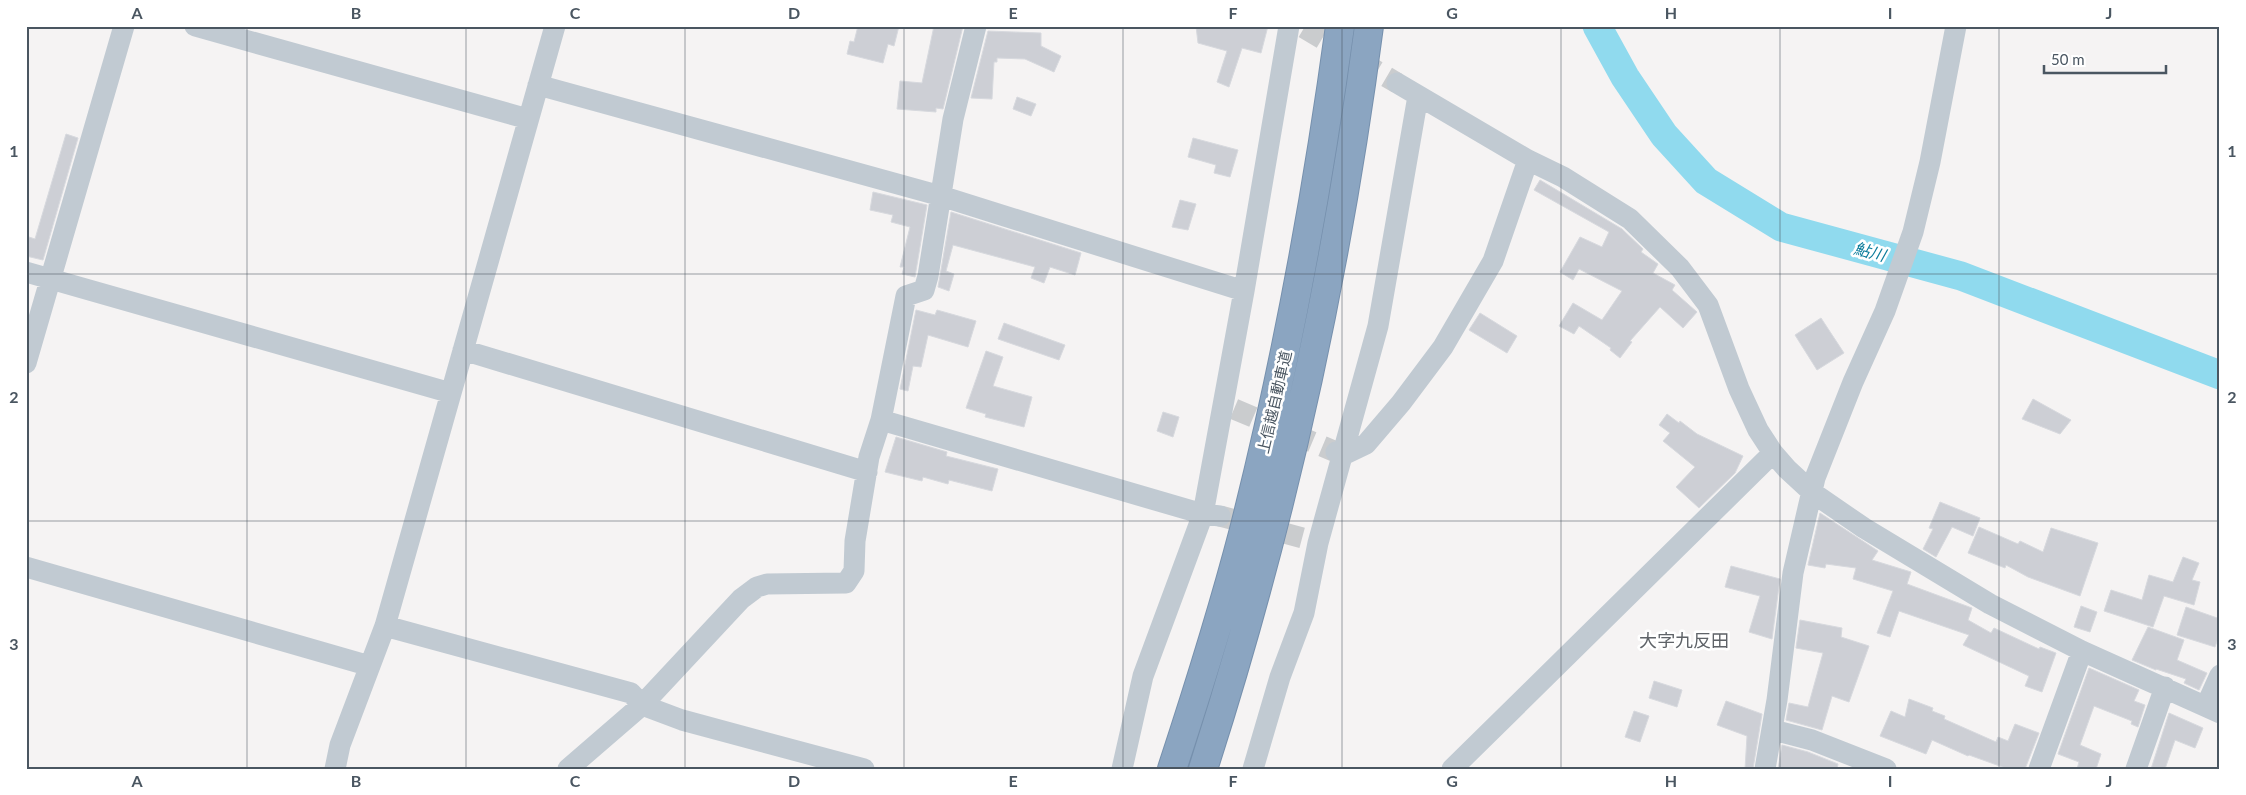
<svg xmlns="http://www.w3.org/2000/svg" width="2246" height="795" font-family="Lato,'Noto Sans JP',sans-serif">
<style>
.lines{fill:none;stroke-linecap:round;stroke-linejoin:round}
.river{stroke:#90daee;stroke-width:29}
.building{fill:#cdcfd5;stroke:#d7d9de}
.minor-tunnel{stroke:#caccce;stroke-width:21;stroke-dasharray:21 11;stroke-linecap:butt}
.highway-casing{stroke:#7690ad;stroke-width:30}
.minor{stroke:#c1cad2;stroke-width:21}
.highway{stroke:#8ba5c1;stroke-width:28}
.grid{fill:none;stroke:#4a5661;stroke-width:1;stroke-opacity:0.55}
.labels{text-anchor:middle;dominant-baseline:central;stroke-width:5;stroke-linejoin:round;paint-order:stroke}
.street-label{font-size:15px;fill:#4a5661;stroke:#fff}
.water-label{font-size:16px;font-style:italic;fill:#0c7c9b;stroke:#fff}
.quarter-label{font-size:18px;fill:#5f6368;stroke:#fff}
.neatline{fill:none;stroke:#4a5661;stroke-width:2}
.grid-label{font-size:16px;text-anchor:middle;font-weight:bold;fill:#4a5661}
</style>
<rect width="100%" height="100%" fill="#f5f3f3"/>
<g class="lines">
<path class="river" d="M 1597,26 L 1625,77 L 1664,135 L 1706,181 L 1781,227 L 1961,276 L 2220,375"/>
</g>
<path class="building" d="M 858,26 L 899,26 L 894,46 L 888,44 L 883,63 L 847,54 L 850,41 L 854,42 Z
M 934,26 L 963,26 L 943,109 L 936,108 L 936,112 L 897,109 L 900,81 L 922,83 Z
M 1196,26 L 1268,26 L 1261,53 L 1242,48 L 1229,87 L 1217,82 L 1227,51 L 1198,43 Z
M 988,31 L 1041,33 L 1041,46 L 1061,56 L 1054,72 L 1025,59 L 997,58 L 997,62 L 994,62 L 992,99 L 971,98 Z
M 1017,97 L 1036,104 L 1031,116 L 1013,109 Z
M 66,134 L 78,138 L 43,260 L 26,256 L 26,236 L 35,239 Z
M 1193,138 L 1238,150 L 1230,177 L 1214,173 L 1216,165 L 1188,157 Z
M 1540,180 L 1622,229 L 1643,249 L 1641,252 L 1658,264 L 1653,273 L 1675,285 L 1672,290 L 1697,312 L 1683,328 L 1660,307 L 1630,341 L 1632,342 L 1620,358 L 1610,350 L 1611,348 L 1579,326 L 1574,334 L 1559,326 L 1573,303 L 1602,320 L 1622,291 L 1579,269 L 1573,280 L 1560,272 L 1580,237 L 1602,247 L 1609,232 L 1534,190 Z
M 873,192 L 927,205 L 915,277 L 902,274 L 904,267 L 900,267 L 910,227 L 891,222 L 893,215 L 870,210 Z
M 1180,200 L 1196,204 L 1188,230 L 1172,227 Z
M 951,212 L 1081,253 L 1075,275 L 1050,267 L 1044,283 L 1031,278 L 1035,267 L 953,245 L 946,271 L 954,274 L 949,291 L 938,287 Z
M 916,310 L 935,315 L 937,310 L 976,321 L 968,347 L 928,335 L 921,367 L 913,366 L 908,391 L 900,389 Z
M 1480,313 L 1517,336 L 1507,353 L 1469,330 Z
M 1821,318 L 1844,353 L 1817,370 L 1795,335 Z
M 1004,323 L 1065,345 L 1059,360 L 998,339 Z
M 986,351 L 1003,357 L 993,386 L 1032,397 L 1024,427 L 985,417 L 986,414 L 966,408 Z
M 2033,399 L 2071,420 L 2060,434 L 2022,419 Z
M 1163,412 L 1179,417 L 1173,437 L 1157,431 Z
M 1667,414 L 1679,423 L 1680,421 L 1697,434 L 1743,456 L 1735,473 L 1699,508 L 1676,487 L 1695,467 L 1663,441 L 1670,433 L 1659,425 Z
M 896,437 L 947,452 L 946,456 L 998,469 L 992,491 L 949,480 L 948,484 L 923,477 L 922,481 L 885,472 Z
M 1940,502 L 1980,518 L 1973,536 L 1952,527 L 1936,557 L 1923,549 L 1933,529 L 1929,528 Z
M 1820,513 L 1878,551 L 1872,560 L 1911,572 L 1907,584 L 1972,608 L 1968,620 L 1991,633 L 1994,628 L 2039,649 L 2040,647 L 2056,653 L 2042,692 L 2025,686 L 2029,676 L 1963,645 L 1969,635 L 1899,611 L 1890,637 L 1877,633 L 1893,591 L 1853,579 L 1856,568 L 1826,564 L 1825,568 L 1808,565 Z
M 1979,527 L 2018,544 L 2020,541 L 2043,552 L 2051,528 L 2098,543 L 2080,596 L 2028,577 L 2006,565 L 2005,568 L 1968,553 Z
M 2183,557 L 2199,563 L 2192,580 L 2200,582 L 2194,605 L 2164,596 L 2153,627 L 2104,611 L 2111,590 L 2142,600 L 2149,575 L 2173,582 Z
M 1731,566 L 1780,579 L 1772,639 L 1749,632 L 1760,596 L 1725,587 Z
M 2081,606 L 2097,612 L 2090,632 L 2074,627 Z
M 2186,607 L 2220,619 L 2220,633 L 2215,647 L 2177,635 Z
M 1800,620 L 1842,628 L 1841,637 L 1869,646 L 1849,702 L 1832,696 L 1822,730 L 1786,720 L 1789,703 L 1808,707 L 1823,653 L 1796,648 Z
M 2148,627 L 2184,640 L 2177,660 L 2207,673 L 2199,690 L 2184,683 L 2186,679 L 2156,669 L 2156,670 L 2132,660 Z
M 2089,668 L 2139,690 L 2134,701 L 2145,705 L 2138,727 L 2131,724 L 2132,721 L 2094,706 L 2080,745 L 2101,754 L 2096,769 L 2077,769 L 2079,762 L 2058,754 Z
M 1654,681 L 1682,690 L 1677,707 L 1649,698 Z
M 1909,699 L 1933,708 L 1932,711 L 1945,716 L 1944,719 L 1996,742 L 1998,737 L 2008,741 L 2015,724 L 2039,733 L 2025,769 L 2008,769 L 1969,755 L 1968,756 L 1932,740 L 1926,754 L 1880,736 L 1891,711 L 1905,717 Z
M 1726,701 L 1762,714 L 1753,769 L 1745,769 L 1747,736 L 1717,725 Z
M 1634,711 L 1649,716 L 1640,742 L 1625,737 Z
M 2169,713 L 2203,728 L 2195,748 L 2175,740 L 2165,769 L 2151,769 Z
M 1782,745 L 1808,752 L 1838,764 L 1837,769 L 1778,769 Z"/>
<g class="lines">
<path class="minor-tunnel" d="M 1304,28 L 1397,83
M 1234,409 L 1336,452
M 1220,516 L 1303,538"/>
<g class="highway-casing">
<path id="highway" d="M 1172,769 C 1198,690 1223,611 1244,530 C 1286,364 1317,196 1340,26
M 1203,769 C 1281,527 1336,279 1369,26"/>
</g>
<path class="minor" d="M 195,26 L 528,119
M 1397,83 L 1528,160 L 1563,177 L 1630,219 L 1680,268 L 1708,305 L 1739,389 L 1758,430 L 1773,453 L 1787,469 L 1813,493 L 1864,528 L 1990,604 L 2082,651 L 2220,713
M 538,85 L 941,196 L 1244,291
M 26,272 L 451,393
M 463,350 L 867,472
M 26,363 L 124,26
M 881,420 L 1203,514 L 1220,516
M 1336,452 L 1343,455 L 1366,444 L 1401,403 L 1443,347 L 1493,261 L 1528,160
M 26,567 L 370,666
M 385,626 L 631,693 L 642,705 L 682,720 L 864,769
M 2206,706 L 2220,675
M 1773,730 L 1812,740 L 1886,769
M 335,769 L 340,745 L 385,626 L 555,26
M 568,769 L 642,705 L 741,599 L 757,587 L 767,584 L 846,583 L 854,571 L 855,541 L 869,457 L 881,420 L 906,296 L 924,290 L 928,276 L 953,119 L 976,26
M 1122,769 L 1143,676 L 1203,514 L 1244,291 L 1289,26
M 1253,769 L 1280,677 L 1304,613 L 1318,543 L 1378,326 L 1418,96
M 1452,769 L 1773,453
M 1765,769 L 1777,700 L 1793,573 L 1815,478 L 1853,382 L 1885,311 L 1913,232 L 1930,162 L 1956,26
M 2039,769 L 2082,651
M 2136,769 L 2165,687"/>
<use href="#highway" class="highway"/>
</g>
<path class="grid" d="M 247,26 L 247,769M 466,26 L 466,769M 685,26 L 685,769M 904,26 L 904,769M 1123,26 L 1123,769M 1342,26 L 1342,769M 1561,26 L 1561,769M 1780,26 L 1780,769M 1999,26 L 1999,769M 26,274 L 2220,274M 26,521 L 2220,521"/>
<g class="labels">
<g class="street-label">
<text transform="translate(1274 402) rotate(-77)">上信越自動車道</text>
</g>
<g class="water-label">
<text transform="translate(1870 251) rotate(15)">鮎川</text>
</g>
<g class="quarter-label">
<text x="1684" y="640">大字九反田</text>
</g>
</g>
<rect width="2246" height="795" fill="none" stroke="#ffffff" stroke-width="55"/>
<path d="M2044 65v8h122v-8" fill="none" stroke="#4a5661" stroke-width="2.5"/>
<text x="2051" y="65" font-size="15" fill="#4a5661" stroke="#ffffff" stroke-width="4" paint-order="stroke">50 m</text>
<rect x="28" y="28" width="2190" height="740" class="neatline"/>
<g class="grid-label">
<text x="137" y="19">A</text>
<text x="356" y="19">B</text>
<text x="575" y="19">C</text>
<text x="794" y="19">D</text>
<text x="1013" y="19">E</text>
<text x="1233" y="19">F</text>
<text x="1452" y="19">G</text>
<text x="1671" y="19">H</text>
<text x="1890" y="19">I</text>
<text x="2109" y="19">J</text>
<text x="14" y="157">1</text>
<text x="2232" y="157">1</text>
<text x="14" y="403">2</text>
<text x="2232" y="403">2</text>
<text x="14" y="650">3</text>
<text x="2232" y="650">3</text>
<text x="137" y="787">A</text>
<text x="356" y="787">B</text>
<text x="575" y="787">C</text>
<text x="794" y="787">D</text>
<text x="1013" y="787">E</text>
<text x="1233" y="787">F</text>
<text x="1452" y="787">G</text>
<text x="1671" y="787">H</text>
<text x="1890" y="787">I</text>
<text x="2109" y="787">J</text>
</g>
</svg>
